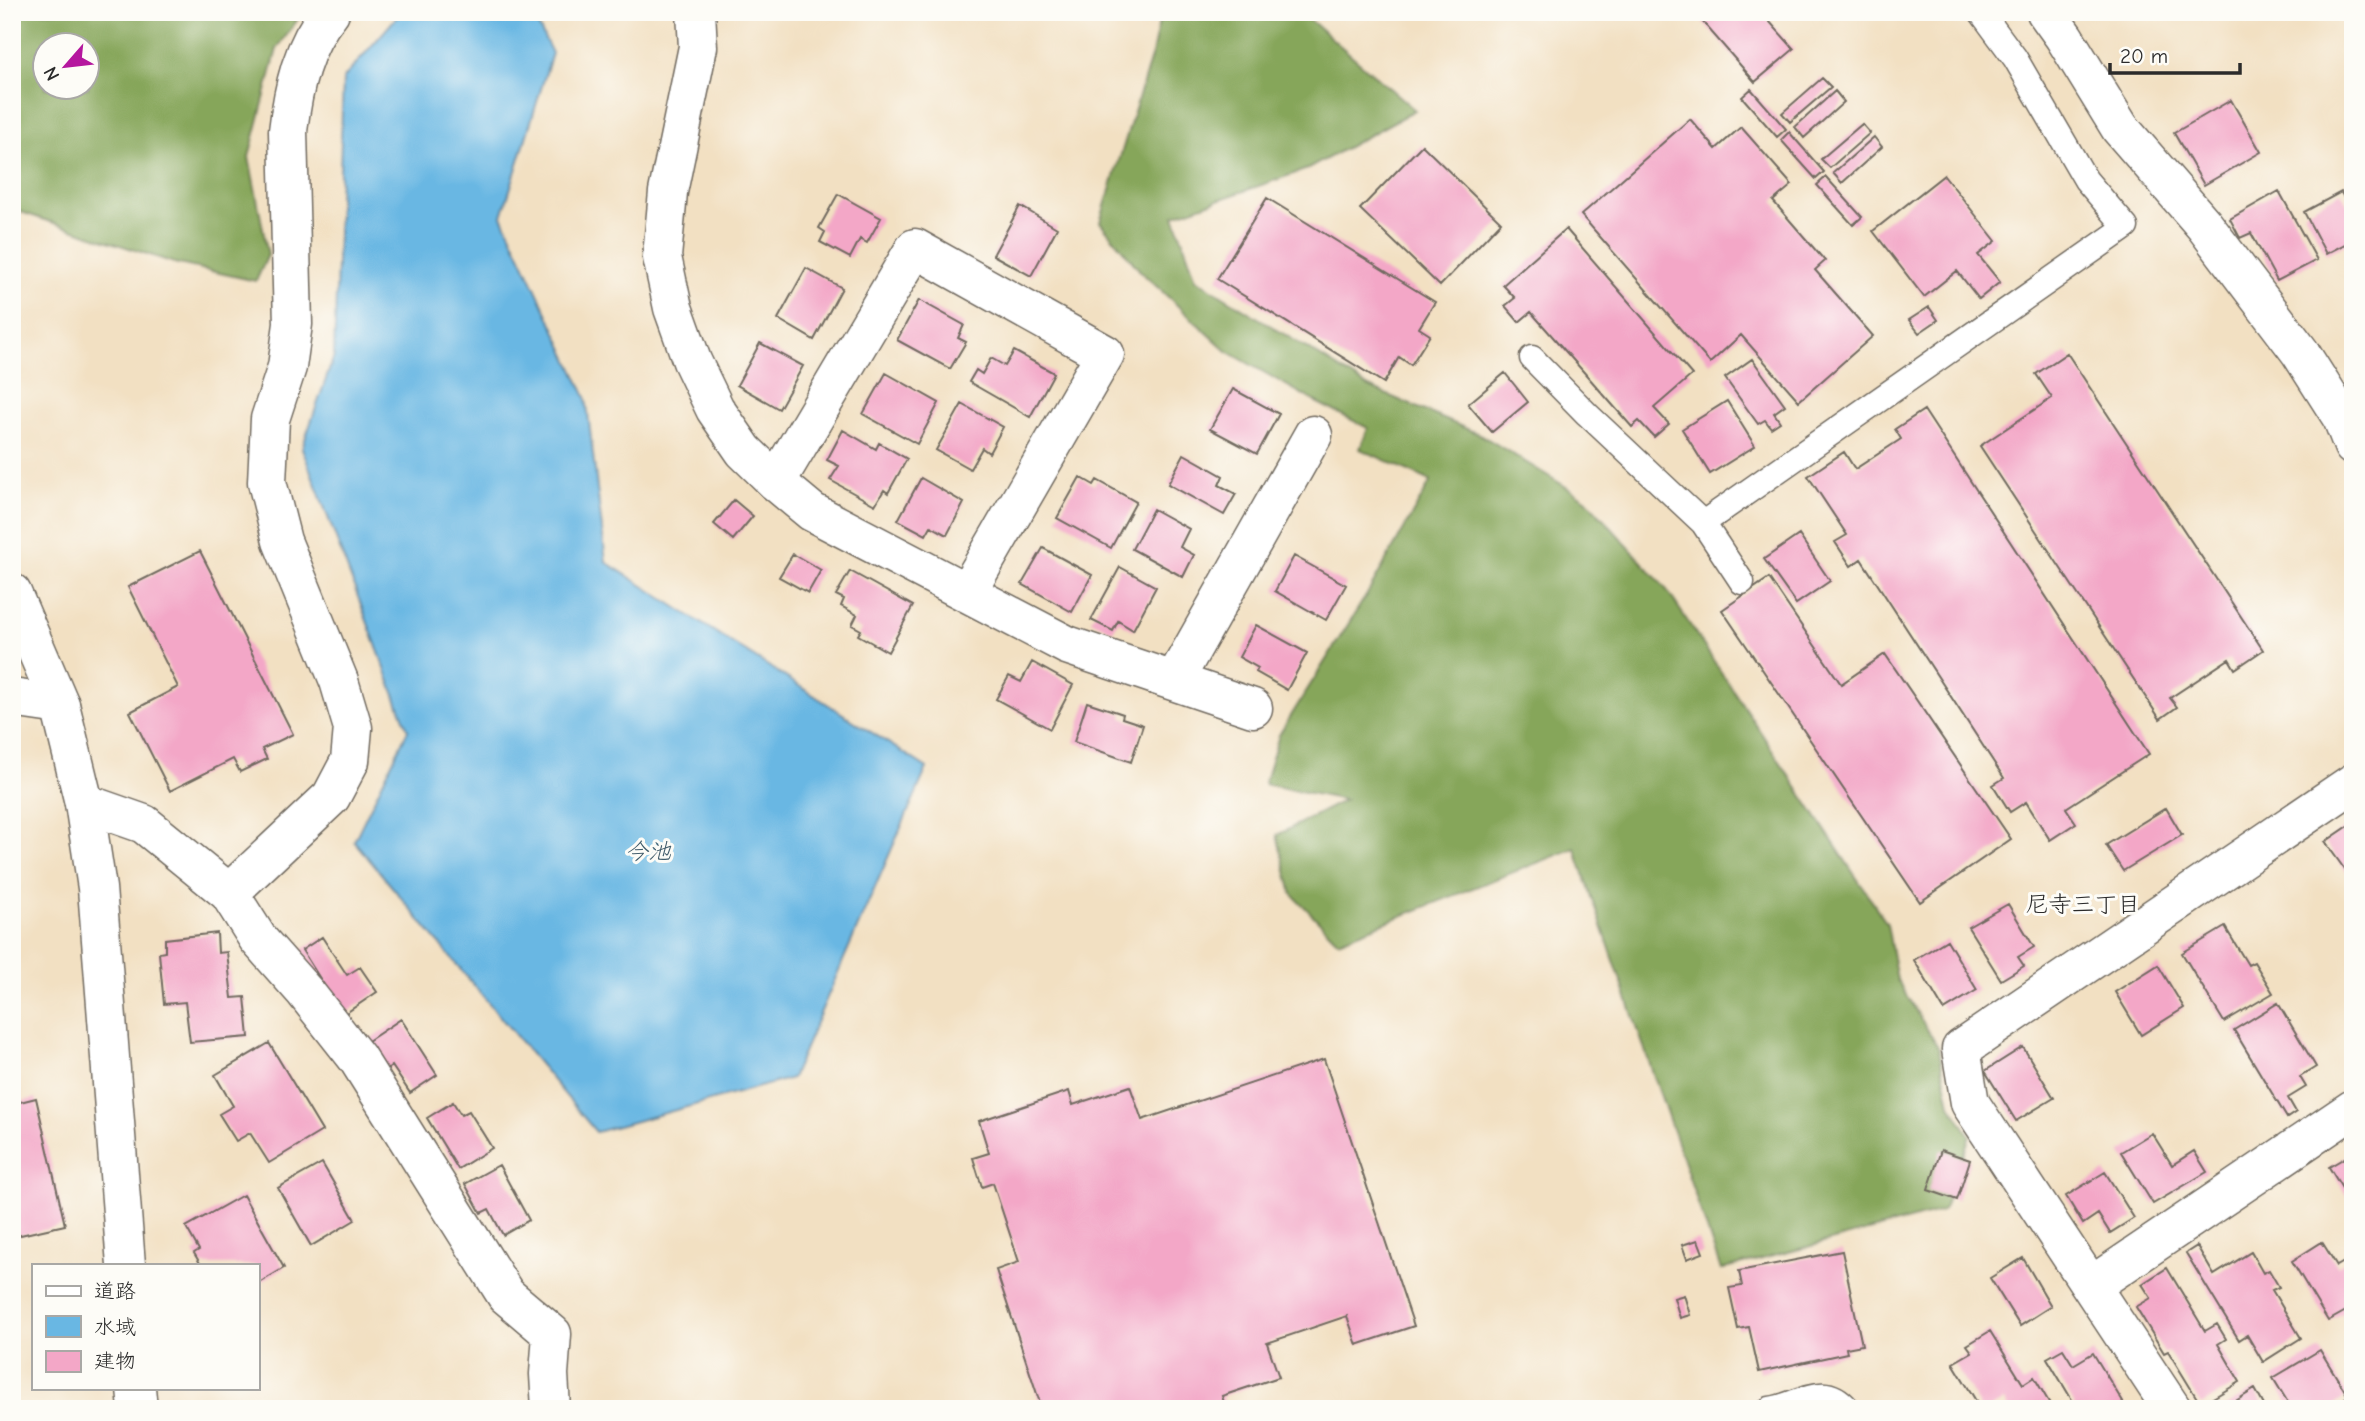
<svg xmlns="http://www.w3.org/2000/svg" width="2365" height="1421" font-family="'Comic Neue','Klee One',sans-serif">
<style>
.forest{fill:#86a65a;stroke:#586842;stroke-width:2;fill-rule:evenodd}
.water{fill:#69b7e3;stroke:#4a7187;stroke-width:2}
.building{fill:#f3a7c7}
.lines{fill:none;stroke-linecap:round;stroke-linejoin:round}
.lane-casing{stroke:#716a60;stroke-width:27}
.street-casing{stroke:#716a60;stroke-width:41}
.secondary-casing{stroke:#716a60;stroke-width:41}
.lane{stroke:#fff;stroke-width:24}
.street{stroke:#fff;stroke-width:38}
.secondary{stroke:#fff;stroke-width:38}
.labels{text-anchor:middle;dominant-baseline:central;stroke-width:6;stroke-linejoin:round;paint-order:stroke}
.water-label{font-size:23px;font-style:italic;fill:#415c6b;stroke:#fdfcf7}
.neighbourhood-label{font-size:23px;fill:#2b2b2b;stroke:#fdfcf7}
</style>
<rect width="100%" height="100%" fill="#fdfcf7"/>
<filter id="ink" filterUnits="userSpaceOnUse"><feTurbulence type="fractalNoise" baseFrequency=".0143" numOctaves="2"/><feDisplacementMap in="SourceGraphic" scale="14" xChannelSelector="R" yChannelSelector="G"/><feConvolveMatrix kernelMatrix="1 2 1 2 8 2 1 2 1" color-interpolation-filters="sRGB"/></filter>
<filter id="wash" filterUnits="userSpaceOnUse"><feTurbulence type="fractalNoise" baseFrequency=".00686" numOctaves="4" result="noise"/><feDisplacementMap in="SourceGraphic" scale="28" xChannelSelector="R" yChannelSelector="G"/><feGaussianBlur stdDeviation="1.57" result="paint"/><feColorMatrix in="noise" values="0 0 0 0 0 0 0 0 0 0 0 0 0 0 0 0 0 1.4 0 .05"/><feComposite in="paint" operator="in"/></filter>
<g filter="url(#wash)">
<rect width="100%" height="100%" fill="#f2e0c2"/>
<path class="forest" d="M 12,12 L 303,12 L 277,49 L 249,157 L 268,255 L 256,281 L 174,263 L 12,209 ZM 46,46 L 88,46 L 88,88 L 46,88 Z
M 1161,12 L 1301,12 L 1415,110 L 1308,169 L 1174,215 L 1196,279 L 1369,387 L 1481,435 L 1586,499 L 1667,590 L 1887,924 L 1897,980 L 1938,1047 L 1950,1104 L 1970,1136 L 1943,1211 L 1721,1270 L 1575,848 L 1338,941 L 1292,894 L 1277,835 L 1345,800 L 1264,784 L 1279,735 L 1369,591 L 1431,481 L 1360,449 L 1368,428 L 1314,401 L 1227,351 L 1141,272 L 1100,222 L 1152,54 Z"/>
<path class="water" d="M 401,12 L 532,13 L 552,53 L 502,216 L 586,397 L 606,562 L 927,768 L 792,1078 L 596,1132 L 354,841 L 408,730 L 302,448 L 334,356 L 343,79 Z"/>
<g id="blocks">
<path class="building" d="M 1694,12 L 1761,12 L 1794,49 L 1755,82 Z
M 1822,78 L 1831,87 L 1790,122 L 1782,113 Z
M 1751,89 L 1786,129 L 1777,137 L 1742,97 Z
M 1835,91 L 1844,102 L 1804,138 L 1795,127 Z
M 2231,100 L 2261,152 L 2204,185 L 2174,133 Z
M 1690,119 L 1716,149 L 1741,127 L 1792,185 L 1773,201 L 1825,261 L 1815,270 L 1873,336 L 1799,401 L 1741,335 L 1710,363 L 1581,215 Z
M 1862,124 L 1870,133 L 1830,168 L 1821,159 Z
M 1789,132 L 1824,172 L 1816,179 L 1781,140 Z
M 1874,137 L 1882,147 L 1842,183 L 1833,173 Z
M 1422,145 L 1501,222 L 1440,286 L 1360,209 Z
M 1944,175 L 1996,241 L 1978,255 L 2000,282 L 1979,299 L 1957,271 L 1924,297 L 1873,231 Z
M 1826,177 L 1862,217 L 1853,225 L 1817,185 Z
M 2279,191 L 2317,260 L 2277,281 L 2251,233 L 2240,238 L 2230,219 Z
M 2341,192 L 2353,215 L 2353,240 L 2326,254 L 2304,212 Z
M 838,194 L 881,218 L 867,243 L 860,239 L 850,258 L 820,242 L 825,232 L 819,228 Z
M 1267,198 L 1435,302 L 1419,328 L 1430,335 L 1411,365 L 1399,357 L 1384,383 L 1217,279 Z
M 1020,206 L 1057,228 L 1031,276 L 993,255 Z
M 1566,229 L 1692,375 L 1654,408 L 1669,424 L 1654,437 L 1639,421 L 1632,427 L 1531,312 L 1519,322 L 1505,306 L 1515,298 L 1503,285 Z
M 806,268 L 842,288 L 814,340 L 778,319 Z
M 919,300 L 964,325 L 958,338 L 966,342 L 950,369 L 897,340 Z
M 1929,307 L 1938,320 L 1919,333 L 1909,320 Z
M 760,343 L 803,366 L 779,409 L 737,385 Z
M 1014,351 L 1054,373 L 1030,417 L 969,382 L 976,370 L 982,374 L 991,358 L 1005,366 Z
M 2067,353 L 2263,650 L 2235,669 L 2229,659 L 2170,698 L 2177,707 L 2160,719 L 1980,446 L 2052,398 L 2036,374 Z
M 1752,359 L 1785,405 L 1774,413 L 1780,422 L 1771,428 L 1765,420 L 1758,424 L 1725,378 Z
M 886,373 L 939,403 L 917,444 L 863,414 Z
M 1505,373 L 1528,402 L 1492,432 L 1468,404 Z
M 1233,389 L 1279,414 L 1257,454 L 1210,429 Z
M 1727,401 L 1755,446 L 1710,474 L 1682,429 Z
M 962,404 L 1003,427 L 989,453 L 982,448 L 970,469 L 936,450 Z
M 1924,410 L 2149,754 L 2066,808 L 2076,823 L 2050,840 L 2026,802 L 2010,812 L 1993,785 L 2004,778 L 1861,559 L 1851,566 L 1835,542 L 1847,535 L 1808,476 L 1844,452 L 1855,469 L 1901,439 L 1895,429 Z
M 843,430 L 876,449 L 879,443 L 907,459 L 888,493 L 884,490 L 875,505 L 830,480 L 839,466 L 827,460 Z
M 1184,454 L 1223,476 L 1219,485 L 1236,494 L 1224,515 L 1168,484 Z
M 1080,477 L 1094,485 L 1097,480 L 1136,502 L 1111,548 L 1057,518 Z
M 921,478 L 964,503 L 947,535 L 931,526 L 926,535 L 898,520 Z
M 734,500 L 753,516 L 733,540 L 714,524 Z
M 1153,509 L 1189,529 L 1180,547 L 1194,555 L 1183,577 L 1132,549 Z
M 1799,535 L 1830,581 L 1796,604 L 1764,559 Z
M 1043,548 L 1092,575 L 1072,612 L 1022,584 Z
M 200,551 L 293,734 L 262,749 L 267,759 L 240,772 L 233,759 L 170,791 L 130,712 L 178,687 L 128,587 Z
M 793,554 L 821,570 L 808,593 L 779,577 Z
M 1294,556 L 1346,585 L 1326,620 L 1275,591 Z
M 1120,567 L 1156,587 L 1133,630 L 1118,621 L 1113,631 L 1091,620 Z
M 850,571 L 913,606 L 888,652 L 858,635 L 861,630 L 852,625 L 857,615 L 841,606 L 844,599 L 836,595 Z
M 1769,578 L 1841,684 L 1885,654 L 2011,839 L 1920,902 L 1722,610 Z
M 1256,625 L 1307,653 L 1287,690 L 1256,672 L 1258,668 L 1239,657 Z
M 1032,662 L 1073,685 L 1050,729 L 996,699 L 1009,676 L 1021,682 Z
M 1087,702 L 1123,714 L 1122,718 L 1143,725 L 1131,762 L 1074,742 Z
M 2166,808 L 2182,835 L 2123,871 L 2106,845 Z
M 2353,823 L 2353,881 L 2325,842 Z
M 2008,904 L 2034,947 L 2018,957 L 2024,966 L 2001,980 L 1968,927 Z
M 2225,927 L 2248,965 L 2254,962 L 2273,993 L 2224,1022 L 2182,953 Z
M 217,933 L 218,953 L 227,952 L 232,998 L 245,997 L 249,1037 L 190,1042 L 185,1002 L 164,1004 L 159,953 L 165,952 L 165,939 Z
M 322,937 L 347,975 L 360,967 L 377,992 L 343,1015 L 302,950 Z
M 1947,940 L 1977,990 L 1944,1010 L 1914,960 Z
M 2158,965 L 2184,1008 L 2141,1035 L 2115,992 Z
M 2278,1003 L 2316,1067 L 2300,1077 L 2306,1087 L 2288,1098 L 2296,1112 L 2287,1118 L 2234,1030 Z
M 401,1019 L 437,1075 L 410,1093 L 392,1066 L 387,1070 L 368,1041 Z
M 269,1043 L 322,1131 L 269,1163 L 250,1133 L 236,1141 L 219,1114 L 233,1106 L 215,1075 Z
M 2023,1047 L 2054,1098 L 2016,1121 L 1985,1071 Z
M 1324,1059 L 1414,1326 L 1357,1345 L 1347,1316 L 1267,1343 L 1279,1377 L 1222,1396 L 1226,1409 L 1042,1409 L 996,1270 L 1019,1262 L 993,1183 L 982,1187 L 973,1158 L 989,1153 L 979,1121 L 1069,1091 L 1073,1105 L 1130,1086 L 1142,1120 Z
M 36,1098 L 65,1225 L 16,1236 L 12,1219 L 12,1104 Z
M 453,1102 L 461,1115 L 469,1111 L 492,1148 L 458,1169 L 427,1118 Z
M 2152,1133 L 2172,1165 L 2194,1151 L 2207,1172 L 2153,1204 L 2121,1152 Z
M 1941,1150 L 1970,1160 L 1957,1200 L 1928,1190 Z
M 2353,1153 L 2353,1206 L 2329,1167 Z
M 322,1163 L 355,1220 L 311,1246 L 278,1188 Z
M 499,1165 L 529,1220 L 503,1235 L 489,1209 L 481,1213 L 465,1184 Z
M 2105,1172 L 2134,1218 L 2110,1233 L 2098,1214 L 2083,1224 L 2066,1196 Z
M 243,1195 L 284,1268 L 257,1284 L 257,1265 L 201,1265 L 194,1253 L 199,1250 L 186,1227 Z
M 1698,1240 L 1703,1253 L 1687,1259 L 1682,1245 Z
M 2322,1242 L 2337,1266 L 2349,1259 L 2353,1265 L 2353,1307 L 2328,1321 L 2292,1261 Z
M 2197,1246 L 2214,1275 L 2251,1252 L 2263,1273 L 2269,1270 L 2279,1287 L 2272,1290 L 2301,1338 L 2263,1362 L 2247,1335 L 2239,1340 L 2186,1253 Z
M 1842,1251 L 1862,1345 L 1846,1348 L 1847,1353 L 1759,1372 L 1749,1327 L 1738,1329 L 1729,1288 L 1742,1286 L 1739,1271 Z
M 2023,1258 L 2051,1306 L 2020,1326 L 1990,1278 Z
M 2167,1268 L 2205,1331 L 2217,1324 L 2226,1339 L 2218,1344 L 2240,1382 L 2201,1405 L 2168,1351 L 2164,1353 L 2136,1307 L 2151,1298 L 2142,1284 Z
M 1684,1295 L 1690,1315 L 1680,1318 L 1674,1298 Z
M 1990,1331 L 2023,1384 L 2034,1377 L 2050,1404 L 2042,1409 L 2009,1409 L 2004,1401 L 1990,1409 L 1981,1409 L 1953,1363 L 1972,1352 L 1967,1345 Z
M 2063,1349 L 2073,1365 L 2093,1353 L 2127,1409 L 2068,1409 L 2075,1405 L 2047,1358 Z
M 2320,1350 L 2348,1396 L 2328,1409 L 2292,1409 L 2273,1378 Z
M 2255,1389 L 2266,1409 L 2223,1409 Z"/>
</g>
</g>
<g filter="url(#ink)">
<use href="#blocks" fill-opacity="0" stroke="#716a60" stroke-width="2"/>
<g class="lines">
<g class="lane-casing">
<path id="lane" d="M 1532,358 L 1587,414 L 1703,523 L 1742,582
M 1703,523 L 2126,227 L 2086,180 L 2015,58 L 1981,12
M 1770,1409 C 1800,1405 1824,1379 1848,1409"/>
</g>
<g class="street-casing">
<path id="street" d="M 696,12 L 698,47 L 668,192 L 662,257 L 673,308 L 692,361 L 715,409 L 744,451 L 776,482 L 812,512 L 1067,645 L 1253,708
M 2046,12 L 2064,37 L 2120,128 L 2204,225 L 2300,352 L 2342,418 L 2353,446
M 776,482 L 915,248 L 1105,354 L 967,592
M 1174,681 L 1313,435
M 12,698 L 60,705
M 84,803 L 144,824 L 229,893 L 258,939 L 305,992 L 357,1058 L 506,1295 L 552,1334 L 549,1374 L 551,1409
M 229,893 L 331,797 L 350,761 L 353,728 L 339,681 L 282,541 L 267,482 L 270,419 L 287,367 L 293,324 L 288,131 C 293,88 302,46 330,12
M 2091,1286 L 2353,1109
M 2172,1409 L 1970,1103 L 1961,1049 L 2353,783"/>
</g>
<g class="secondary-casing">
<path id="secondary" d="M 12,593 L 60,705 L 84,803 L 97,888 L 126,1265
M 136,1388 L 138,1409"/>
</g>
<use href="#lane" class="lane"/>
<use href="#street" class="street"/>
<use href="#secondary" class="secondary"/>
</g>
</g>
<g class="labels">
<g class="water-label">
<text x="648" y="851">今池</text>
</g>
<g class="neighbourhood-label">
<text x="2083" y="904">尼寺三丁目</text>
</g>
</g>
<rect width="2365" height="1421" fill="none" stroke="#fdfcf7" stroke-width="42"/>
<rect x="32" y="1264" width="228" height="126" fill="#fdfcf7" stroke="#a9a8a5" stroke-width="2"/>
<rect x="46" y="1286" width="35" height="10" fill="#ffffff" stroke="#a9a8a5" stroke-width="2"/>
<text x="94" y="1298" font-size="21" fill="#2b2b2b">道路</text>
<rect x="46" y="1316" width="35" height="21" fill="#69b7e3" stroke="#a9a8a5" stroke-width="2"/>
<text x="94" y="1334" font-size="21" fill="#2b2b2b">水域</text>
<rect x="46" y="1351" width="35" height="21" fill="#f3a7c7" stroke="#a9a8a5" stroke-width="2"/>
<text x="94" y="1368" font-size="21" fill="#2b2b2b">建物</text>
<g transform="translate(66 66) rotate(242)"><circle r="33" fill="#fdfcf7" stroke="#a9a8a5" stroke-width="2"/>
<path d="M0-5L12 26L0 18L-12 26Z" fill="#b5179e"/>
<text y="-10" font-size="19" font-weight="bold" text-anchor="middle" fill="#2b2b2b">N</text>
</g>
<path d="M2110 63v10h130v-10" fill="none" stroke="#2b2b2b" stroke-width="3.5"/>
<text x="2120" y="63" font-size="21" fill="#2b2b2b" stroke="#fdfcf7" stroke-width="5" paint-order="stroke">20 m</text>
</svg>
